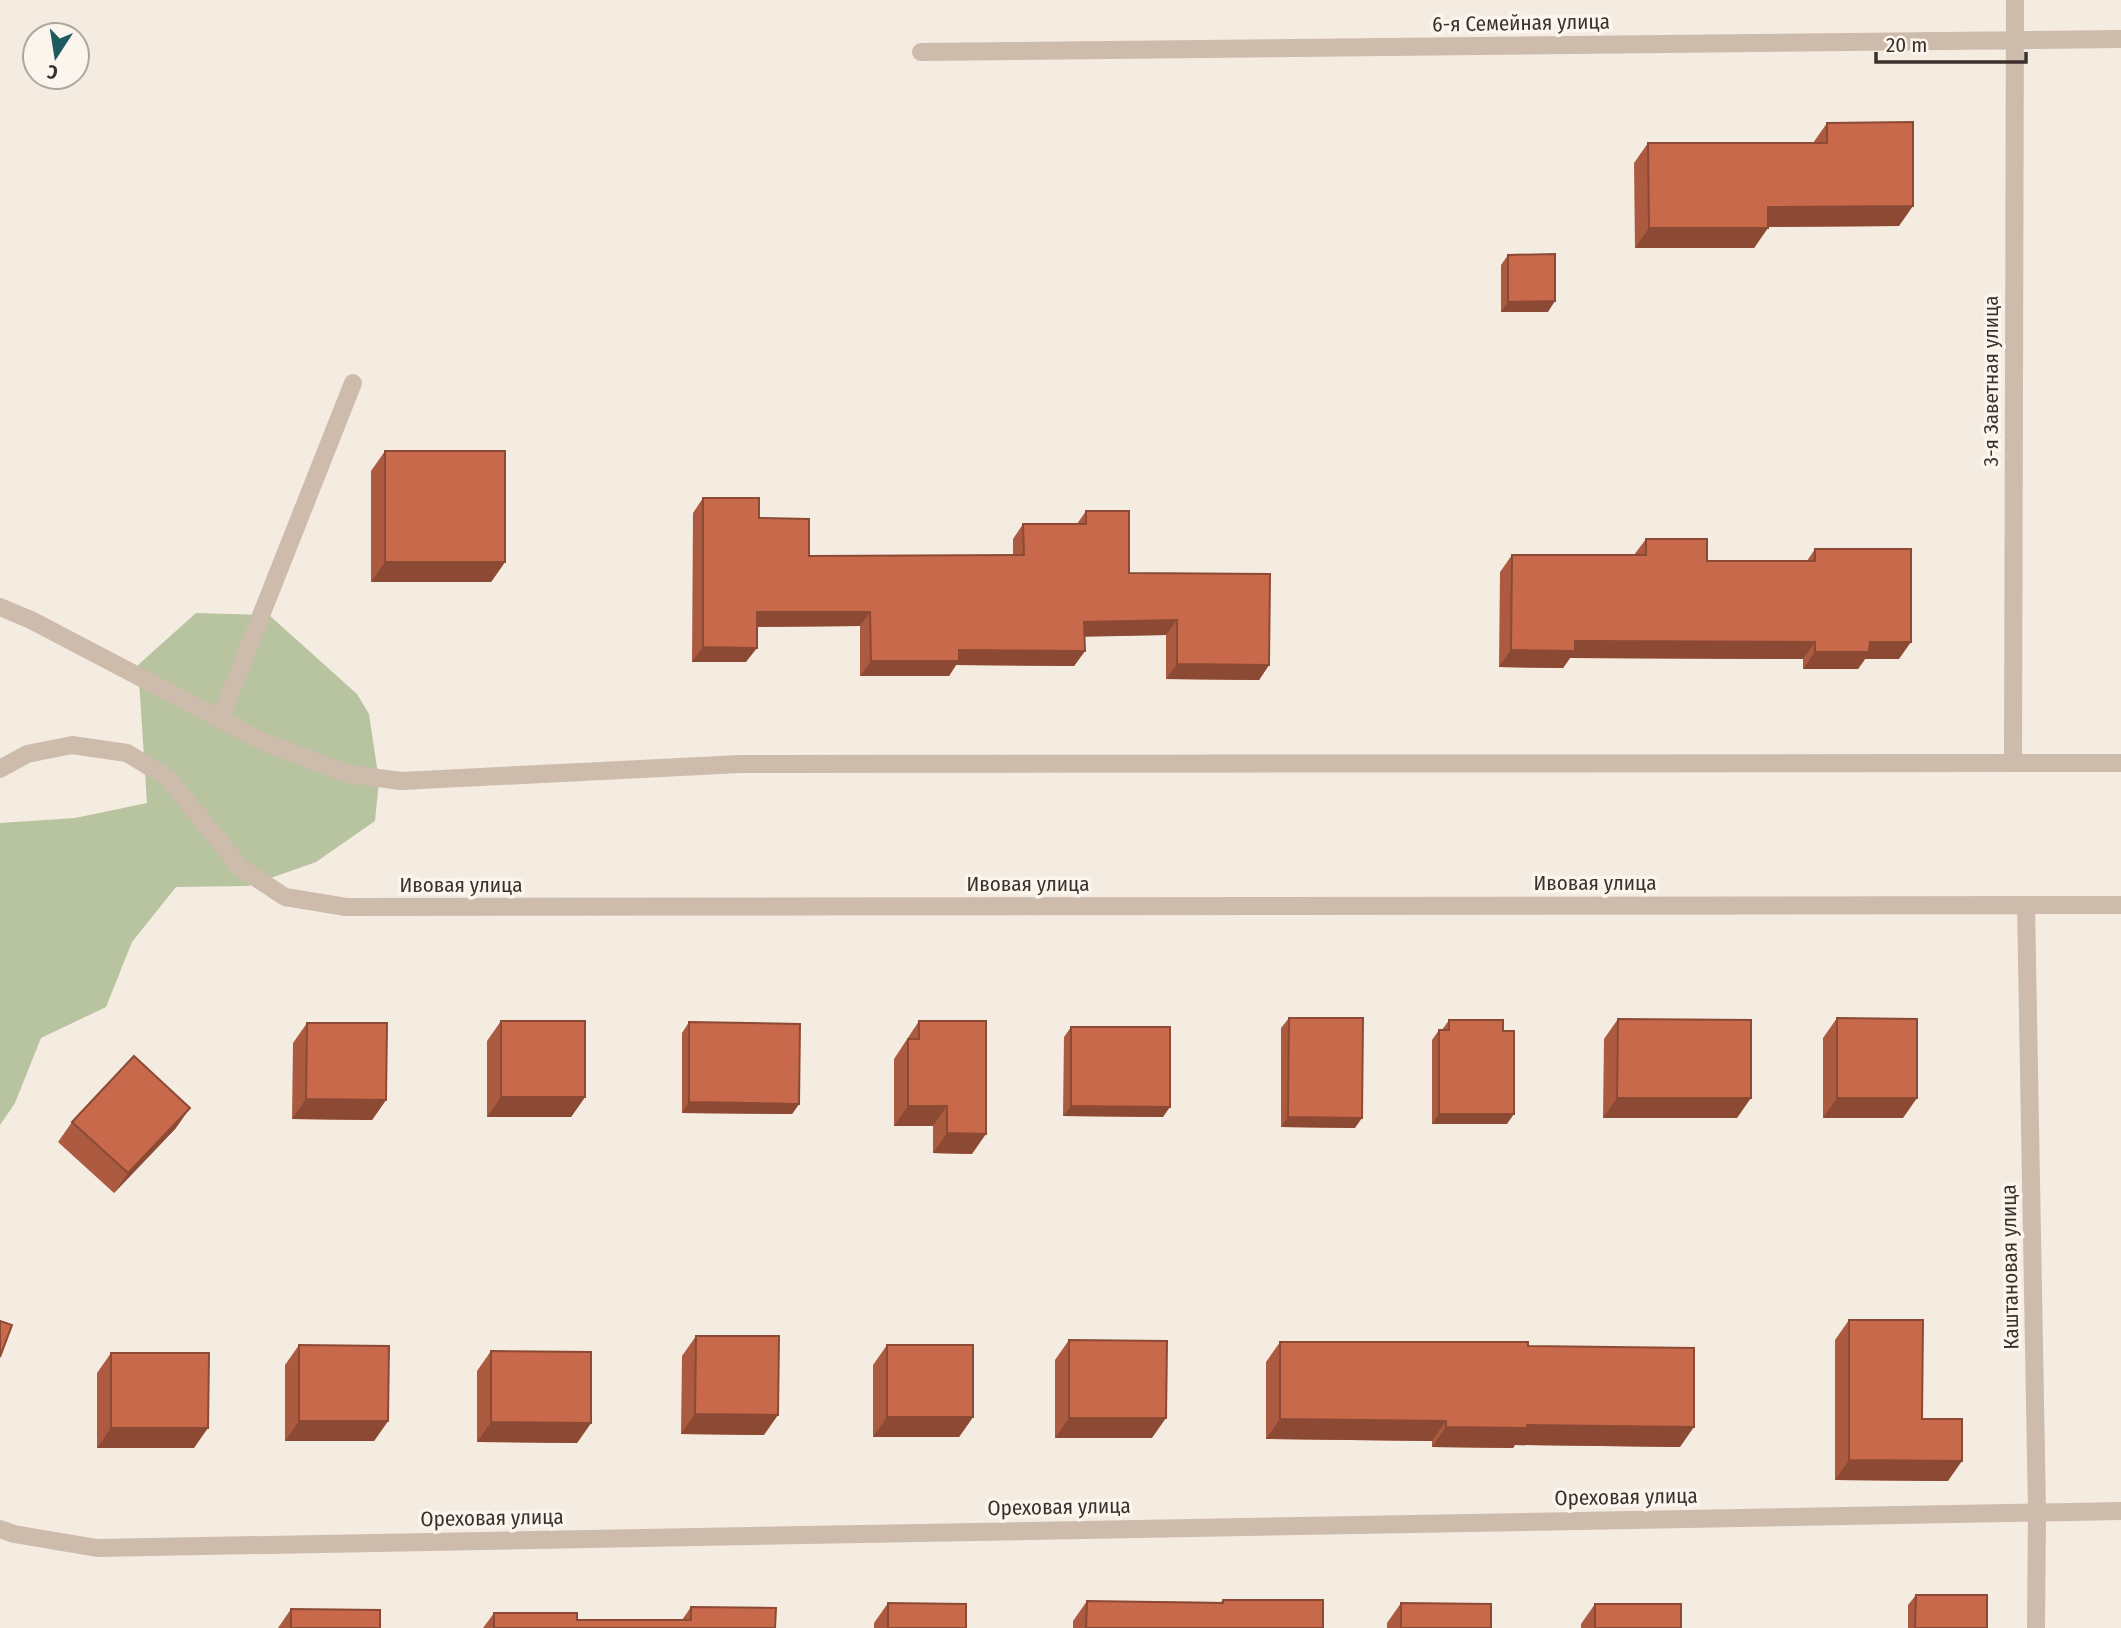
<svg xmlns="http://www.w3.org/2000/svg" width="2121" height="1628" font-family="'Fira Sans Condensed',sans-serif">
<style>
.green{fill:#b8c4a0}
.lines{fill:none;stroke-linecap:round;stroke-linejoin:round}
.lane{stroke:#cdbbac;stroke-width:18}
.street{stroke:#cdbbac;stroke-width:18}
.wall{fill:#ac5a40}
.shaded-wall{fill:#8c4a34}
.building{fill:#c8694b;stroke:#8c4a34;stroke-width:2}
.labels{text-anchor:middle;dominant-baseline:central;stroke-width:7;stroke-linejoin:round;paint-order:stroke}
.street-label{font-size:21px;fill:#3b302b;stroke:#fbf5ee}
</style>
<rect width="100%" height="100%" fill="#f4ebe1"/>
<path class="green" d="M 196,613 L 269,615 L 357,694 L 369,714 L 379,781 L 375,821 L 316,862 L 248,886 L 176,887 L 132,942 L 106,1007 L 41,1038 L 15,1103 L 0,1125 L 0,823 L 75,818 L 147,803 L 138,665 Z"/>
<g class="lines">
<path class="lane" d="M 220,719 L 353,383"/>
<path class="street" d="M 921,52 L 2121,39
M 0,607 L 31,620 L 264,742 L 348,774 L 401,781 L 740,764 L 2121,763
M 2013,763 L 2015,0
M 0,769 L 27,754 L 72,745 L 127,753 L 168,778 L 241,868 L 285,897 L 346,907 L 2121,905
M 2026,905 L 2037,1512 L 2036,1628
M 0,1529 L 14,1534 L 97,1548 L 2121,1511"/>
</g>
<path class="wall" d="M 1827,123 L 1899,226 L 1768,227 L 1754,248 L 1635,248 L 1634,163 L 1648,143 L 1813,143 Z
M 1508,255 L 1548,312 L 1501,312 L 1501,265 Z
M 385,451 L 505,562 L 491,582 L 371,582 L 371,471 Z
M 703,498 L 759,518 L 809,556 L 1013,555 L 1013,539 L 1023,524 L 1077,524 L 1086,511 L 1129,573 L 1269,665 L 1259,680 L 1166,679 L 1166,635 L 1084,636 L 1085,651 L 1074,666 L 956,665 L 949,676 L 860,676 L 860,626 L 757,627 L 746,662 L 692,662 L 693,513 Z
M 1646,539 L 1707,561 L 1807,561 L 1815,549 L 1899,659 L 1865,659 L 1858,669 L 1803,669 L 1803,659 L 1570,658 L 1563,668 L 1499,667 L 1500,572 L 1512,555 L 1634,555 Z
M 1289,1018 L 1355,1128 L 1281,1127 L 1281,1028 Z
M 1837,1018 L 1903,1118 L 1823,1118 L 1823,1038 Z
M 1618,1019 L 1737,1118 L 1603,1118 L 1604,1039 Z
M 1449,1020 L 1503,1031 L 1507,1124 L 1432,1124 L 1432,1040 L 1439,1030 L 1442,1030 Z
M 501,1021 L 585,1097 L 571,1117 L 487,1117 L 487,1041 Z
M 919,1021 L 972,1154 L 933,1153 L 933,1126 L 894,1126 L 894,1059 Z
M 689,1022 L 799,1104 L 792,1114 L 682,1113 L 682,1033 Z
M 307,1023 L 386,1100 L 372,1120 L 292,1119 L 293,1043 Z
M 1071,1027 L 1163,1117 L 1063,1116 L 1064,1037 Z
M 72,1122 L 176,1128 L 114,1193 L 58,1142 Z
M 1849,1320 L 1922,1419 L 1948,1481 L 1835,1480 L 1835,1340 Z
M 696,1336 L 764,1435 L 681,1434 L 682,1356 Z
M 1069,1340 L 1152,1438 L 1055,1438 L 1055,1360 Z
M 1280,1342 L 1528,1346 L 1680,1447 L 1515,1445 L 1513,1448 L 1432,1447 L 1432,1441 L 1266,1439 L 1266,1362 Z
M 299,1345 L 388,1421 L 374,1441 L 285,1441 L 285,1365 Z
M 887,1345 L 973,1417 L 959,1437 L 873,1437 L 873,1365 Z
M 491,1351 L 591,1423 L 577,1443 L 477,1442 L 477,1371 Z
M 111,1353 L 194,1448 L 97,1448 L 97,1373 Z
M 1916,1595 L 1987,1628 L 1908,1628 L 1908,1605 Z
M 1223,1600 L 1323,1628 L 1073,1628 L 1073,1621 L 1087,1601 L 1221,1602 Z
M 888,1603 L 966,1628 L 874,1628 L 874,1623 Z
M 1401,1603 L 1491,1628 L 1387,1628 L 1387,1623 Z
M 1595,1604 L 1681,1628 L 1581,1628 L 1581,1624 Z
M 691,1607 L 775,1628 L 483,1628 L 494,1613 L 577,1620 L 682,1620 Z
M 291,1609 L 380,1628 L 278,1628 Z"/>
<path class="shaded-wall" d="M 1913,206 L 1899,226 L 1754,227 L 1768,207 Z
M 1649,228 L 1768,228 L 1754,248 L 1635,248 Z
M 1555,301 L 1548,312 L 1501,312 L 1508,302 Z
M 385,562 L 505,562 L 491,582 L 371,582 Z
M 757,612 L 870,612 L 860,626 L 747,627 Z
M 1177,620 L 1166,635 L 1074,637 L 1084,622 Z
M 1575,641 L 1815,642 L 1803,659 L 1570,658 L 1563,668 L 1499,667 L 1511,650 Z
M 1870,642 L 1911,642 L 1899,659 L 1865,659 L 1858,669 L 1803,669 L 1815,652 Z
M 703,647 L 757,648 L 746,662 L 692,662 Z
M 959,650 L 1085,651 L 1074,666 L 956,665 L 949,676 L 860,676 L 871,661 Z
M 1177,664 L 1269,665 L 1259,680 L 1166,679 Z
M 501,1097 L 585,1097 L 571,1117 L 487,1117 Z
M 1617,1098 L 1751,1098 L 1737,1118 L 1603,1118 Z
M 1837,1098 L 1917,1098 L 1903,1118 L 1823,1118 Z
M 306,1099 L 386,1100 L 372,1120 L 292,1119 Z
M 689,1102 L 799,1104 L 792,1114 L 682,1113 Z
M 908,1106 L 947,1106 L 933,1126 L 894,1126 Z
M 1071,1106 L 1170,1107 L 1163,1117 L 1063,1116 Z
M 190,1108 L 176,1128 L 114,1193 L 128,1173 Z
M 1439,1114 L 1514,1114 L 1507,1124 L 1432,1124 Z
M 1288,1117 L 1362,1118 L 1355,1128 L 1281,1127 Z
M 947,1133 L 986,1134 L 972,1154 L 933,1153 Z
M 695,1414 L 778,1415 L 764,1435 L 681,1434 Z
M 887,1417 L 973,1417 L 959,1437 L 873,1437 Z
M 1069,1418 L 1166,1418 L 1152,1438 L 1055,1438 Z
M 1280,1419 L 1446,1421 L 1432,1441 L 1266,1439 Z
M 299,1421 L 388,1421 L 374,1441 L 285,1441 Z
M 491,1422 L 591,1423 L 577,1443 L 477,1442 Z
M 1527,1425 L 1694,1427 L 1680,1447 L 1515,1445 L 1513,1448 L 1432,1447 L 1446,1427 Z
M 111,1428 L 208,1428 L 194,1448 L 97,1448 Z
M 1849,1460 L 1962,1461 L 1948,1481 L 1835,1480 Z"/>
<path class="building" d="M 1913,122 L 1913,206 L 1768,207 L 1768,228 L 1649,228 L 1648,143 L 1827,143 L 1827,123 Z
M 1555,254 L 1555,301 L 1508,302 L 1508,255 Z
M 385,451 L 505,451 L 505,562 L 385,562 Z
M 703,498 L 759,498 L 759,518 L 809,519 L 809,556 L 1024,555 L 1023,524 L 1086,524 L 1086,511 L 1129,511 L 1129,573 L 1270,574 L 1269,665 L 1177,664 L 1177,620 L 1084,622 L 1085,651 L 959,650 L 959,661 L 871,661 L 870,612 L 757,612 L 757,648 L 703,647 Z
M 1646,539 L 1707,539 L 1707,561 L 1815,561 L 1815,549 L 1911,549 L 1911,642 L 1870,642 L 1869,652 L 1815,652 L 1815,642 L 1575,641 L 1575,651 L 1511,650 L 1512,555 L 1646,555 Z
M 1289,1018 L 1363,1018 L 1362,1118 L 1288,1117 Z
M 1837,1018 L 1917,1019 L 1917,1098 L 1837,1098 Z
M 1618,1019 L 1751,1020 L 1751,1098 L 1617,1098 Z
M 1449,1020 L 1503,1020 L 1503,1031 L 1514,1031 L 1514,1114 L 1439,1114 L 1439,1030 L 1449,1030 Z
M 501,1021 L 585,1021 L 585,1097 L 501,1097 Z
M 919,1021 L 986,1021 L 986,1134 L 947,1133 L 947,1106 L 908,1106 L 908,1039 L 919,1039 Z
M 689,1022 L 800,1024 L 799,1104 L 689,1102 Z
M 307,1023 L 387,1023 L 386,1100 L 306,1099 Z
M 1071,1027 L 1170,1027 L 1170,1107 L 1071,1106 Z
M 134,1056 L 190,1108 L 128,1173 L 72,1122 Z
M 1849,1320 L 1923,1320 L 1922,1419 L 1962,1419 L 1962,1461 L 1849,1460 Z
M 0,1321 L 12,1325 L 0,1357 Z
M 696,1336 L 779,1336 L 778,1415 L 695,1414 Z
M 1069,1340 L 1167,1341 L 1166,1418 L 1069,1418 Z
M 1280,1342 L 1528,1342 L 1528,1346 L 1694,1348 L 1694,1427 L 1527,1425 L 1527,1428 L 1446,1427 L 1446,1421 L 1280,1419 Z
M 299,1345 L 389,1346 L 388,1421 L 299,1421 Z
M 887,1345 L 973,1345 L 973,1417 L 887,1417 Z
M 491,1351 L 591,1352 L 591,1423 L 491,1422 Z
M 111,1353 L 209,1353 L 208,1428 L 111,1428 Z
M 1916,1595 L 1987,1595 L 1987,1628 L 1915,1628 Z
M 1223,1600 L 1323,1600 L 1323,1628 L 1086,1628 L 1087,1601 L 1223,1603 Z
M 888,1603 L 966,1604 L 966,1628 L 888,1628 Z
M 1401,1603 L 1491,1604 L 1491,1628 L 1401,1628 Z
M 1595,1604 L 1681,1604 L 1681,1628 L 1595,1628 Z
M 691,1607 L 776,1608 L 775,1628 L 494,1628 L 494,1613 L 577,1613 L 577,1620 L 691,1620 Z
M 291,1609 L 380,1610 L 380,1628 L 291,1628 Z"/>
<g class="labels">
<g class="street-label">
<text transform="translate(1521 23) rotate(-1)">6-я Семейная улица</text>
<text transform="translate(1991 381) rotate(-90)">3-я Заветная улица</text>
<text x="1595" y="883">Ивовая улица</text>
<text x="1028" y="884">Ивовая улица</text>
<text x="461" y="885">Ивовая улица</text>
<text transform="translate(2010 1267) rotate(-91)">Каштановая улица</text>
<text transform="translate(1626 1497) rotate(-1)">Ореховая улица</text>
<text transform="translate(1059 1507) rotate(-1)">Ореховая улица</text>
<text transform="translate(492 1518) rotate(-1)">Ореховая улица</text>
</g>
</g>
<g transform="translate(56 56) rotate(192)"><circle r="33" fill="#fbf5ee" stroke="#aea6a0" stroke-width="2"/>
<path d="M0-5L12 26L0 18L-12 26Z" fill="#1f5a5e"/>
<text y="-10" font-size="19" font-weight="bold" text-anchor="middle" fill="#3b302b">С</text>
</g>
<path d="M1876 52v10h150v-10" fill="none" stroke="#3b302b" stroke-width="3.5"/>
<text x="1886" y="52" font-size="21" fill="#3b302b" stroke="#fbf5ee" stroke-width="5" paint-order="stroke">20 m</text>
</svg>
